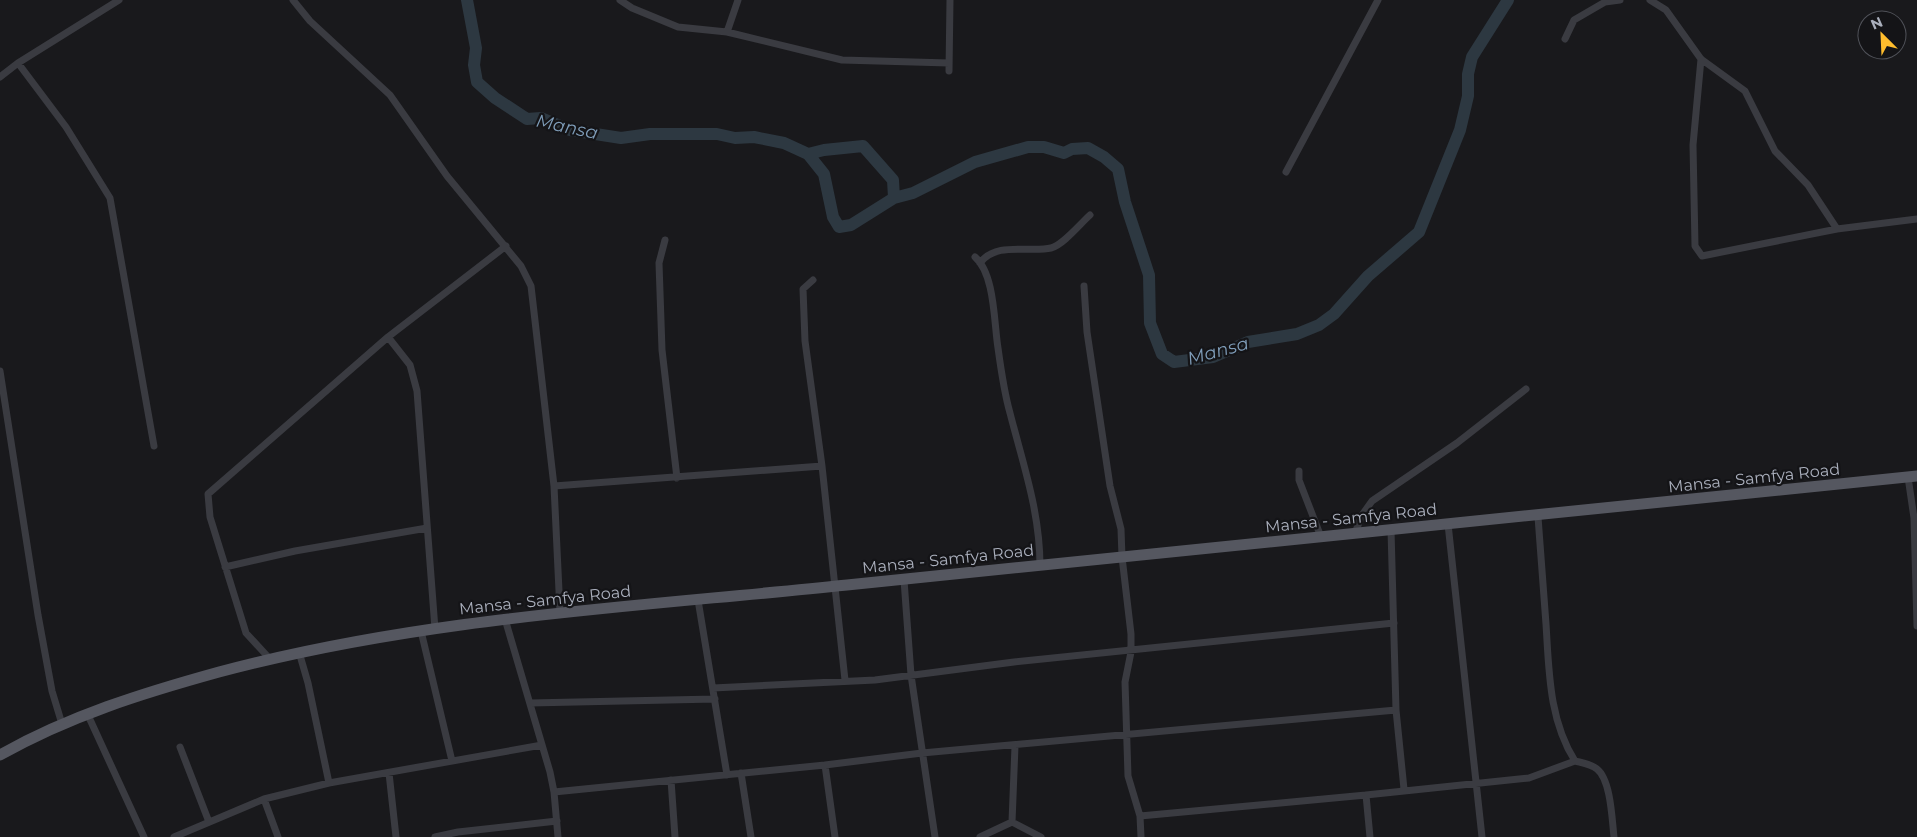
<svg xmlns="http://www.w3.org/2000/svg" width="1917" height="837" font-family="Montserrat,sans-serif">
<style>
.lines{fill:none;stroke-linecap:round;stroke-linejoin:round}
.river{stroke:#2d3841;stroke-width:12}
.minor{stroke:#3a3b41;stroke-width:7}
.primary{stroke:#555760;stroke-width:11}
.labels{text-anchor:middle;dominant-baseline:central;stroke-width:4.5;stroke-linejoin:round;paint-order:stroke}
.street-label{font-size:16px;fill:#aaafbc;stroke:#141417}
.water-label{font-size:18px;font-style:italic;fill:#7f9db9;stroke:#141417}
</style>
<rect width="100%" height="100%" fill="#19191c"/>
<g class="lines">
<path class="river" d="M 467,0 L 476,48 L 474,65 L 477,82 L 495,98 L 527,119 L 541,118 L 570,130 L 621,138 L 650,134 L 717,134 L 735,138 L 754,137 L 784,143 L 808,154 L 824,174 L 833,217 L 839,227 L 851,225 L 894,198 L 913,193 L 975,162 L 1028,147 L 1044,147 L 1064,153 L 1072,149 L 1088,148 L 1104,157 L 1118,169 L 1125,202 L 1149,275 L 1150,323 L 1162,354 L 1174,362 L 1213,357 L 1248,342 L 1297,334 L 1319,325 L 1334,314 L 1368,276 L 1419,232 L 1460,130 L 1468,96 L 1468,74 L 1472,57 L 1508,0
M 808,154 L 824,150 L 863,146 L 893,180 L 894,198"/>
<path class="minor" d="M 293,0 L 310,21 L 390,95 L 447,176 L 521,266 L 531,286 L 554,486 L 560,612
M 620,0 L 632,8 L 678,27 L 727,32 L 842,60 L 949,63
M 1650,0 L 1666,10 L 1701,59 L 1745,91 L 1775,151 L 1808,185 L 1837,229
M 727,32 L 738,0
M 1565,39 L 1574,20 L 1605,2 L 1620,0
M 1701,59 L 1693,145 L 1695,246 L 1702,256 L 1837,229 L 1917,219
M 18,63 L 66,127 L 110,198 L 154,446
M 949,71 L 950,0
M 0,77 L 18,63 L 119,0
M 1286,172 L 1378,0
M 665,240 L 659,263 L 662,350 L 677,478
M 975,257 C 995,274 994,324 998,348 C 1001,370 1004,392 1010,413 C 1023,464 1040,512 1040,566
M 980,263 C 996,241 1030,253 1051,248 C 1063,245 1080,224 1090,215
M 813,280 L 803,289 L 805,341 L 822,466 L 845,680
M 1084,286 L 1087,332 L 1110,486 L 1121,529 L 1122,557 L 1131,634 L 1131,652 L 1125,682 L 1128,776 L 1140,816 L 1141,837
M 388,337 L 410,365 L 417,391 L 435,629
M 0,371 L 38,615 L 52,691 L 62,724
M 1299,471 L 1299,480 L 1321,537
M 1908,477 L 1914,518 L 1917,626
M 554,486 L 822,466
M 1448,524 L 1482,837
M 1391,530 L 1396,710 L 1404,789
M 1355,533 L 1362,515 L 1372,501 L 1457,443 L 1526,389
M 225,567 L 295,551 L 427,528
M 904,580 L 911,675 L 935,837
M 698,600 L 727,775
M 505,619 L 550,772 L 554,792 L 558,837
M 421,631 L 452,761
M 299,652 L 308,683 L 329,783
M 270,659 L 246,633 L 210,517 L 208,494 L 388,337 L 506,246
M 713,688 L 875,680 L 1014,662 L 1394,623
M 530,703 L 715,699
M 87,713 L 144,837
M 180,747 L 209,822
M 1575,761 C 1583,763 1591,764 1597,769 C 1611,780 1612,820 1614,837
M 825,765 L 835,837
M 389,773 L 396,837
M 741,773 L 751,837
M 671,780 L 675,837
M 554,792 L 825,765 L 922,753 L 1396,710
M 264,799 L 278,837
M 1140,816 L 1366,795
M 1012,822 L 1015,746
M 1012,822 L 1041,837
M 174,837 L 264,799 L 329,783 L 542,745
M 435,837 L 458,832 L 557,821
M 980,837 L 1012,822
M 1370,837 L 1366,795 L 1529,778 L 1575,761 C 1549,720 1549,671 1546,624 C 1543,588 1541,553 1538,517"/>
<path class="primary" d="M 0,755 C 69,716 143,693 219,672 C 424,617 637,607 847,585 C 1204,549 1561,515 1917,476"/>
</g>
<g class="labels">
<g class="street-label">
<text transform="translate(1754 478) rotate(-6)">Mansa - Samfya Road</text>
<text transform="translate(1351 518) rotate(-6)">Mansa - Samfya Road</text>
<text transform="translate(948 559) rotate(-6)">Mansa - Samfya Road</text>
<text transform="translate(545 600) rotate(-6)">Mansa - Samfya Road</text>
</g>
<g class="water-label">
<text transform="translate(567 127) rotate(12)">Mansa</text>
<text transform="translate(1218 351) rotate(-15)">Mansa</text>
</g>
</g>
<g transform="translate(1882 35) rotate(336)"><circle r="24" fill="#141417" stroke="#505259"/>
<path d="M0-4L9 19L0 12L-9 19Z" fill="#ffbd2d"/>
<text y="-8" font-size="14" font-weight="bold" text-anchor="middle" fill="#aaafbc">N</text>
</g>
</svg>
